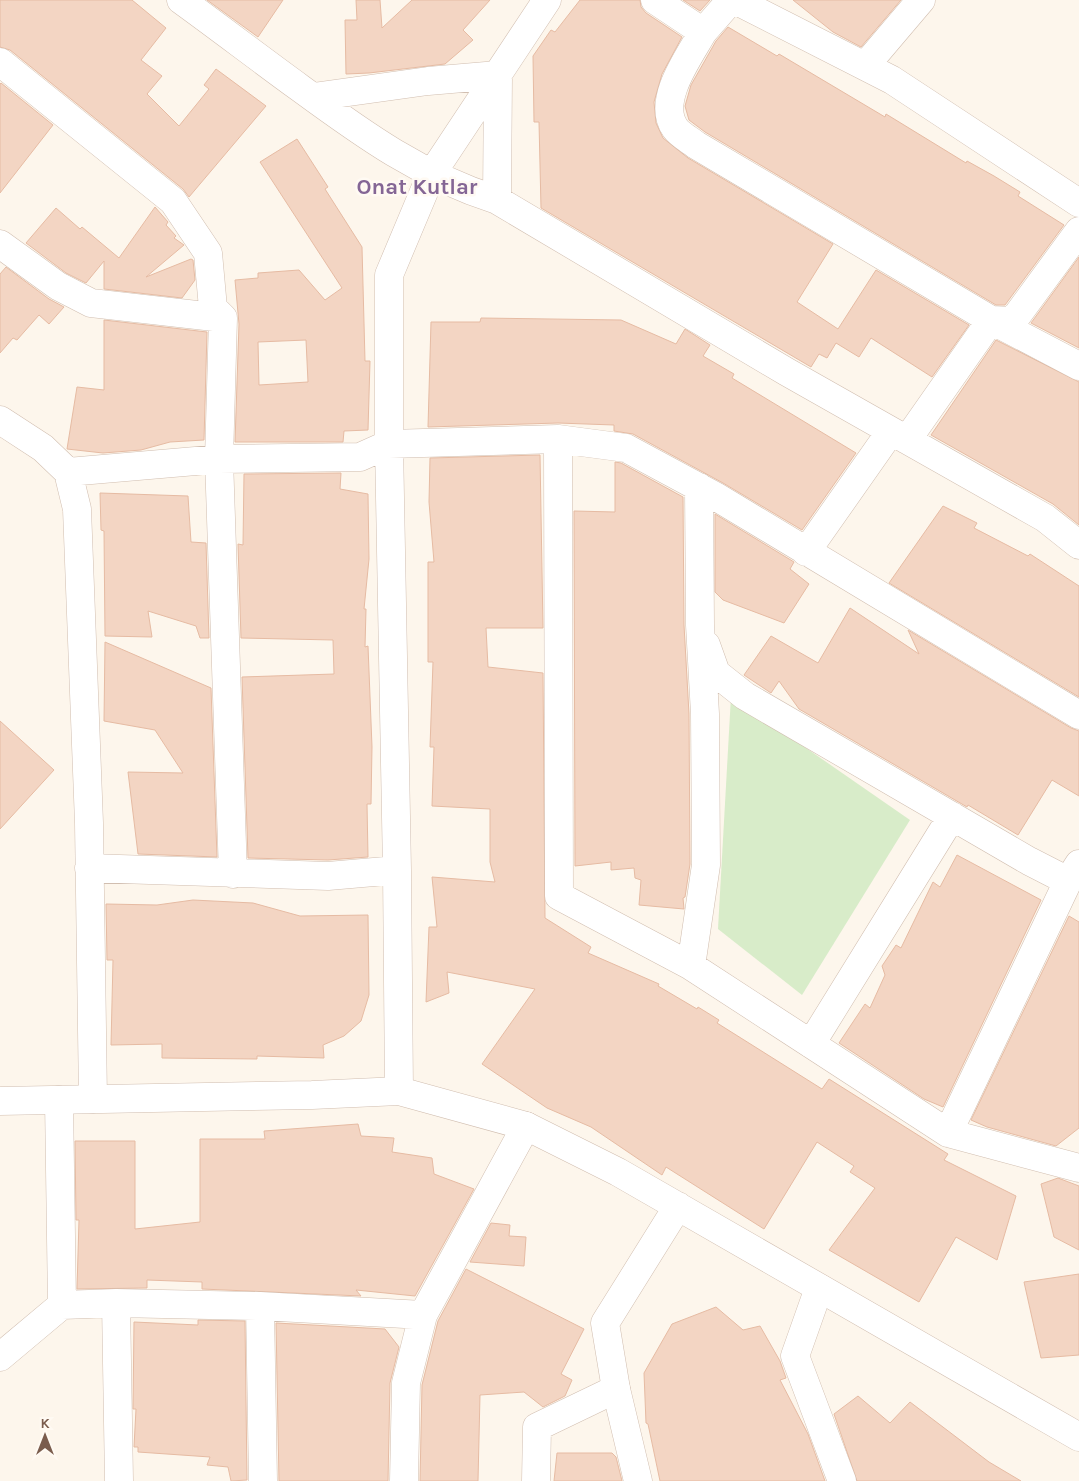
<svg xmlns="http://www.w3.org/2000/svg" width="1079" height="1481" font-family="Karla,sans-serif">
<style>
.green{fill:#d8ecc9}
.building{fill:#f3d5c3;stroke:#e6bba3;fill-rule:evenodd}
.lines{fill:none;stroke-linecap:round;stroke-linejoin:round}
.minor-casing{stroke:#d1beb0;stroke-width:29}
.tertiary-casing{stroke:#d1beb0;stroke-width:29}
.minor{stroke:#fff;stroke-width:28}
.tertiary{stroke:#fff;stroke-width:28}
.labels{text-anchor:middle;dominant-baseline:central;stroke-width:5;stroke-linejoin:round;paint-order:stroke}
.district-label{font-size:22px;font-weight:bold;fill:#846695;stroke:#fffaf3}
</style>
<rect width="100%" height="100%" fill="#fdf6ec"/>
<path class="green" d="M 731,696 L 910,820 L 802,995 L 718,929 Z"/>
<path class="building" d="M 0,0 L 132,0 L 166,28 L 141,60 L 162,76 L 147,94 L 179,126 L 209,89 L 204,85 L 216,69 L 266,106 L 189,197 L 183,189 L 10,50 L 0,47 Z
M 207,0 L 283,0 L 258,37 Z
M 356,0 L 380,0 L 382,28 L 412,0 L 490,0 L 463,30 L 473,40 L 445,64 L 369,73 L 346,74 L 345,20 L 357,20 Z
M 580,0 L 640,0 L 641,7 L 646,13 L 682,37 L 662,74 L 654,102 L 656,123 L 663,138 L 688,158 L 833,244 L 797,302 L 838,329 L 876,270 L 969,325 L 932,377 L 871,338 L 859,357 L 836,343 L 827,358 L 819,354 L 811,367 L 541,208 L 539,122 L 534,122 L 533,56 L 551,30 L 555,32 Z
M 683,0 L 710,0 L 700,11 Z
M 793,0 L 901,0 L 861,47 L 833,32 Z
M 728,27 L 777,56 L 779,54 L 885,117 L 886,114 L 966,163 L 967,161 L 994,176 L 1020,192 L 1018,196 L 1064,225 L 1005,305 L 996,305 L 705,132 L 689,120 L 685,106 L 691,85 L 716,41 Z
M 1,83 L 53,125 L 0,193 L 0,84 Z
M 297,139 L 328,187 L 325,189 L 362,247 L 365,361 L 370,361 L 368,430 L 344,431 L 343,442 L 235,442 L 239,324 L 235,280 L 258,278 L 258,273 L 299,270 L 325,300 L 342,288 L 260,162 ZM 306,340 L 308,382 L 259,385 L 258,342 Z
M 155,207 L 168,222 L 166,225 L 176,236 L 174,238 L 184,245 L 146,277 L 191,259 L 193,260 L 195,280 L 182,298 L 104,289 L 104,261 L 86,283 L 66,273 L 26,243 L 56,208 L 80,229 L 82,227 L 119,258 Z
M 1079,257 L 1079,348 L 1031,323 Z
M 6,267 L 49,299 L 64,307 L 49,324 L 39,315 L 17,340 L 13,338 L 0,353 L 0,274 Z
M 481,318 L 621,320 L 676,344 L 685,329 L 710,345 L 703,356 L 734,374 L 732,378 L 856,453 L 802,530 L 723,483 L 633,434 L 614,431 L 614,425 L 558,423 L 428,427 L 431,322 L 480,322 Z
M 104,320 L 207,332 L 204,440 L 170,442 L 141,450 L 103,453 L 67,449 L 77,387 L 104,390 Z
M 996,340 L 1079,382 L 1079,525 L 1053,504 L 931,435 Z
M 540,455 L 543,628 L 486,628 L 488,667 L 543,673 L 545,918 L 591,947 L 588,953 L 659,984 L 658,986 L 697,1009 L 698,1007 L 719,1020 L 717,1023 L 822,1089 L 829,1079 L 948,1154 L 944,1160 L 1016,1196 L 997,1260 L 956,1237 L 919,1302 L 829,1250 L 875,1188 L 850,1172 L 854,1166 L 817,1142 L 764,1229 L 666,1167 L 662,1175 L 591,1127 L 547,1108 L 482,1064 L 535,989 L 447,972 L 449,993 L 426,1002 L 429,927 L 437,927 L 432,877 L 495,882 L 490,862 L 490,809 L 432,806 L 434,747 L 430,747 L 433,662 L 428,662 L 428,562 L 434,562 L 429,502 L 430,458 Z
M 615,462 L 621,463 L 683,497 L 684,625 L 689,714 L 690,864 L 685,897 L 683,898 L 684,909 L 639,905 L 641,880 L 635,878 L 634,868 L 611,870 L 611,862 L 575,866 L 574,511 L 615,512 Z
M 341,473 L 340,489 L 368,494 L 369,559 L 364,609 L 366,609 L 365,647 L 368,646 L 372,747 L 371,804 L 367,804 L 368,857 L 328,860 L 248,858 L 242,677 L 334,674 L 333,640 L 241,638 L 238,544 L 243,545 L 244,474 Z
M 100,493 L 188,496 L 191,542 L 206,543 L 209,638 L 200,638 L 196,626 L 148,611 L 152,637 L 105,636 L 104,531 L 101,530 Z
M 943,506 L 977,523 L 974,528 L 1028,556 L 1030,554 L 1079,586 L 1079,697 L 889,583 Z
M 715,514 L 794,562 L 790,569 L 809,584 L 784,623 L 723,600 L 715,592 Z
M 850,608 L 919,654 L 908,630 L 1071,728 L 1079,731 L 1079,796 L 1052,780 L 1018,835 L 968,805 L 967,807 L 799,709 L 779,681 L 771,693 L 744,675 L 771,636 L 818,663 Z
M 105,642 L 211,688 L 217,857 L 138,854 L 128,772 L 183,773 L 155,730 L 104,721 Z
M 0,721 L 54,770 L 0,829 Z
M 957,855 L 1041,900 L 943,1107 L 924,1099 L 839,1043 L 865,1004 L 870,1008 L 885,975 L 882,966 L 896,945 L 901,948 L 933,882 L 940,887 Z
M 193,900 L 253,903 L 300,916 L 368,915 L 369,995 L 361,1021 L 344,1036 L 323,1045 L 324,1058 L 257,1056 L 257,1059 L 162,1058 L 162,1044 L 111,1045 L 113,960 L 107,960 L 106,904 L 157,905 Z
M 1069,916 L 1079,922 L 1079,1128 L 1056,1146 L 987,1127 L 971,1120 Z
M 358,1124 L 361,1136 L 394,1138 L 392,1152 L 432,1158 L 434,1174 L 474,1189 L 415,1296 L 356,1290 L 361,1296 L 202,1289 L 202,1282 L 147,1280 L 147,1288 L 77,1289 L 79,1220 L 76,1220 L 75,1141 L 135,1141 L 135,1229 L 200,1222 L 200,1139 L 265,1139 L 264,1131 Z
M 1058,1178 L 1079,1186 L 1079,1250 L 1054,1237 L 1041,1184 Z
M 491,1223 L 510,1225 L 509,1236 L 526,1237 L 524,1266 L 470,1262 Z
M 466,1269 L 584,1329 L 561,1374 L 572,1380 L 565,1396 L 543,1407 L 524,1392 L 480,1395 L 478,1481 L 420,1481 L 422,1385 L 438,1321 Z
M 1079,1274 L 1079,1355 L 1041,1358 L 1024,1282 Z
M 716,1307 L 743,1330 L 760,1326 L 780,1361 L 786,1378 L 780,1380 L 808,1434 L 825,1481 L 660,1481 L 648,1424 L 646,1423 L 644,1373 L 672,1324 Z
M 198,1320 L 245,1321 L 247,1480 L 231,1481 L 228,1467 L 207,1465 L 210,1457 L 138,1452 L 138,1447 L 134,1447 L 136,1409 L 133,1409 L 134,1322 L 198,1325 Z
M 276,1323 L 385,1329 L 399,1347 L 390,1383 L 388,1481 L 279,1481 Z
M 858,1396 L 890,1423 L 910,1402 L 989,1462 L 1021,1481 L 857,1481 L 834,1414 Z
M 557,1453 L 612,1453 L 616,1457 L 622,1481 L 554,1481 Z"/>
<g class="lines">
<g class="minor-casing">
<path id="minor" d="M 181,0 C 221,29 260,59 300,88 C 364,135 421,176 497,200 L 787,372 L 1045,518 L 1079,545
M 655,0 L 703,32 L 731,0
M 735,0 L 892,80 L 1079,203
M 703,32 C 689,57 656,101 675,128 C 680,135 690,140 696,145 L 991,320 L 1079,366
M 0,62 L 173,201 L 208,253 L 213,308 L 223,318 L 219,459 L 233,874
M 865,66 L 921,0
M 313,97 L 428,81 L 498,75 L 497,200
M 0,244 L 58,286 L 91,303 L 223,318
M 0,420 L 43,448 L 68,472 L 77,509 L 89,823 L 93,1099
M 558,439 L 559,896 L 691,966 L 948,1133 L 1079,1168
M 907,440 L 991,320 L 1013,321 L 1079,231
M 68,472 L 219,459 L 360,457 L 389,444 L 558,439 L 626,448 L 715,496 L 1079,715
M 806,552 L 891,431
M 706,645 L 716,673 L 745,696 L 1029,861 L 1068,881
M 89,868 L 328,876 L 397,870
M 691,966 L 706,865 L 705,714 L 700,625 L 699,487
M 811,1044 L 952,816
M 399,1091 L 397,870 L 389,444 L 389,275 L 431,175 L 547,0
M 59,1100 L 62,1305
M 948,1133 L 1068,881 L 1079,864
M 819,1288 L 795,1356 L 842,1481
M 116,1303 L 119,1481
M 260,1306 L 263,1481
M 423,1315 L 526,1126
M 0,1357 L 62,1305 L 116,1303 L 260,1306 L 423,1315 L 406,1383 L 404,1481
M 536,1481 L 537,1427 L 616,1389"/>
</g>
<g class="tertiary-casing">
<path id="tertiary" d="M 0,1101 L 312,1095 L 399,1091 L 526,1126 L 618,1172 L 1079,1437
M 638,1481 L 616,1389 L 605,1323 L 678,1206"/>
</g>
<use href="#minor" class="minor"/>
<use href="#tertiary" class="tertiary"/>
</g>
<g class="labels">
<g class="district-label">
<text x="417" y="187">Onat Kutlar</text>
</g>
</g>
<g transform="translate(45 1436)" stroke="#fffaf3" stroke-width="4" paint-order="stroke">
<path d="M0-4L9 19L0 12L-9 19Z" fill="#7a5c4d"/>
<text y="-8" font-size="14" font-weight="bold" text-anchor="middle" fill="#7a5c4d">K</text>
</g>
</svg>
